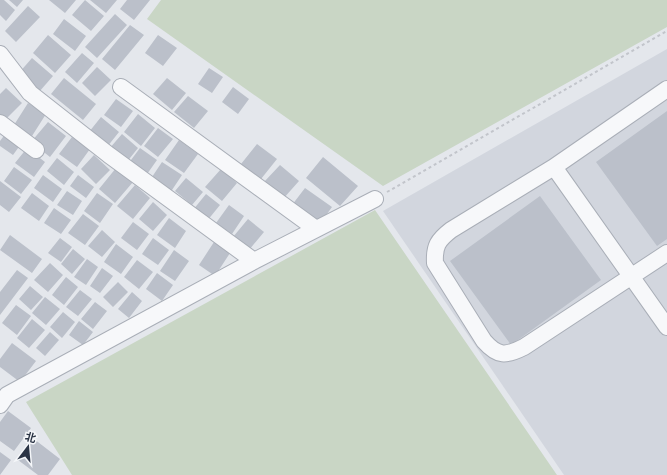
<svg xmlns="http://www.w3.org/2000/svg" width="667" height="475" font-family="'DejaVu Sans','Noto Sans SC',sans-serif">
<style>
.built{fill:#d2d6de}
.green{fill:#c9d6c5}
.building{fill:#bbc0ca}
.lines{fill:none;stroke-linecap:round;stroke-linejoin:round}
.minor-casing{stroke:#a9aeb7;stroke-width:18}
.path{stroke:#c2c5cb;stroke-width:2;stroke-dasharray:3 3;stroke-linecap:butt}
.minor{stroke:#f7f8fa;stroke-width:16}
</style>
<rect width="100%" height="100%" fill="#e4e7ec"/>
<path class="built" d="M 667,49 L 667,475 L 564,475 L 383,211 Z"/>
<path class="green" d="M 161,0 L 667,0 L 667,27 L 383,186 L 147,19 Z
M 375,210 L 557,475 L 72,475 L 26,402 Z"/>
<path class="building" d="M 0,0 L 4,0 L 15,10 L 6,21 L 0,15 Z
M 9,0 L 23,0 L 17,7 Z
M 49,0 L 76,0 L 65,13 Z
M 85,0 L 104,16 L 91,31 L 72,15 Z
M 90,0 L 117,0 L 106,13 Z
M 127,0 L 150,0 L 134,20 L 120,9 Z
M 28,6 L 40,17 L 16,42 L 5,31 Z
M 115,14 L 127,25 L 97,58 L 85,47 Z
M 64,19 L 86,36 L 75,51 L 53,34 Z
M 130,25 L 144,35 L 115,70 L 102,59 Z
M 48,35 L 71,55 L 55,73 L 33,53 Z
M 158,35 L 177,48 L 163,66 L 145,53 Z
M 82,53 L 94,63 L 77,83 L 65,72 Z
M 32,58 L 53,76 L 39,92 L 18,74 Z
M 97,67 L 111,80 L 95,96 L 82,83 Z
M 209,68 L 223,77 L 212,93 L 198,84 Z
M 64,78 L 96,104 L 83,120 L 51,94 Z
M 167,78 L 186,93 L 172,110 L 153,94 Z
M 233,87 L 249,99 L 238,114 L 222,102 Z
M 6,88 L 22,103 L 5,120 L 0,115 L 0,94 Z
M 188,96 L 208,111 L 194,128 L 174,112 Z
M 116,99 L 133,111 L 121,127 L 104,115 Z
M 28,103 L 46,114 L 32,136 L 14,125 Z
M 667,111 L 667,239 L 657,246 L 596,162 Z
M 138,114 L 155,128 L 141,146 L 124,132 Z
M 101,117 L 119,132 L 107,147 L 89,132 Z
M 48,122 L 66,136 L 50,157 L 31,142 Z
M 158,128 L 173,139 L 158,157 L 144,146 Z
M 6,133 L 21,144 L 13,155 L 0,146 L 0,141 Z
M 122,134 L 138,148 L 126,163 L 109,149 Z
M 72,137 L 90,149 L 77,167 L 59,154 Z
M 179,140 L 198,154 L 184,173 L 165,160 Z
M 257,144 L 277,159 L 261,179 L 241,164 Z
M 27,148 L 45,162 L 34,177 L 15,163 Z
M 140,148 L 157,160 L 145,177 L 128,164 Z
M 94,155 L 110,170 L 96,184 L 81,169 Z
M 323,157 L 358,186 L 340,206 L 306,178 Z
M 57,158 L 74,172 L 64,185 L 47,171 Z
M 162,162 L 182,175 L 170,193 L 150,180 Z
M 280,165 L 299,181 L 283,199 L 264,182 Z
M 14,167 L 32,180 L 21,194 L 4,181 Z
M 116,168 L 133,182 L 115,203 L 99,189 Z
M 221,169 L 237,183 L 222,201 L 205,187 Z
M 43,175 L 62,189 L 53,202 L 34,188 Z
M 78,175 L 94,187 L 86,198 L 70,186 Z
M 186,178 L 203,192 L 192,205 L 175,191 Z
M 0,181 L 21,197 L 9,212 L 0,205 Z
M 135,185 L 150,198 L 133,219 L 117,206 Z
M 305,188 L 332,207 L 319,225 L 292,205 Z
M 67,191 L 82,201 L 73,215 L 57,205 Z
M 32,193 L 49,206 L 39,221 L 21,208 Z
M 97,193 L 113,204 L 100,223 L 84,211 Z
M 206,194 L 220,205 L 207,221 L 193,210 Z
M 540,196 L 601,280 L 511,345 L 450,261 Z
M 153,202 L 167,215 L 153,231 L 139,219 Z
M 229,205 L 244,216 L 232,234 L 216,223 Z
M 54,208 L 71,220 L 61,234 L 44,223 Z
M 83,214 L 99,226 L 85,245 L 68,233 Z
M 169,218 L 186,231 L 175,248 L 157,235 Z
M 248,219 L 264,232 L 249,250 L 233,237 Z
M 133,222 L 149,234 L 137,250 L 121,238 Z
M 102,230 L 115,242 L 102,257 L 88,246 Z
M 10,235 L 42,259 L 32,273 L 0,250 Z
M 60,238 L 72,247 L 61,262 L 48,253 Z
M 153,238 L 169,250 L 158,265 L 142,254 Z
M 214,242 L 230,253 L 215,276 L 199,265 Z
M 116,244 L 133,257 L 121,274 L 104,262 Z
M 73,249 L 85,259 L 72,274 L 61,264 Z
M 174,250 L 189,261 L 175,281 L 160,271 Z
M 87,259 L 98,267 L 86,285 L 74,277 Z
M 137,260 L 153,272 L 139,289 L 124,277 Z
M 50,263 L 63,275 L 48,292 L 34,280 Z
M 102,268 L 113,276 L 100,293 L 90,286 Z
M 17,270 L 28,278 L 0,315 L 0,292 Z
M 157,273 L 173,285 L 162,301 L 146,289 Z
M 66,277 L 78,287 L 64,305 L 52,295 Z
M 118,282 L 128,292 L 113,307 L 103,297 Z
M 30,286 L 43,297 L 31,310 L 19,299 Z
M 80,290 L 92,299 L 78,316 L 66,307 Z
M 132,292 L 142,301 L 129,318 L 118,309 Z
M 45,297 L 60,309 L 46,325 L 32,313 Z
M 95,302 L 107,311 L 93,329 L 81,319 Z
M 16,305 L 31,316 L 17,335 L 2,323 Z
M 63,312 L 75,322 L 62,338 L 50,327 Z
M 32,319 L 45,330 L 29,348 L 17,338 Z
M 79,321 L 93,332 L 83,345 L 69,335 Z
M 50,332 L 59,340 L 45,356 L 36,348 Z
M 12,343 L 36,361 L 20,382 L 0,367 L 0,359 Z
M 8,411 L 31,428 L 14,451 L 0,441 L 0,422 Z
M 34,439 L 60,459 L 48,475 L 38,475 L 18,460 Z
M 0,452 L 11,460 L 0,475 Z"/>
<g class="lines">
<g class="minor-casing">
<path id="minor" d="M 0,54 L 30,93 L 109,155 L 254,261
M 121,87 L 316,229
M 667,89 L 554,167 L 667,327
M 0,123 L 36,150
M 554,167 L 451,230 C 438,240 434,246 435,263 L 484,341 C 498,357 506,356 524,347 L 667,253
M 0,405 L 7,395 L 254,261 L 375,199"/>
</g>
<path class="path" d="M 387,192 L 667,31"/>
<use href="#minor" class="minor"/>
</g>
<g transform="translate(28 447) rotate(16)" stroke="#f4f6f9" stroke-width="3" paint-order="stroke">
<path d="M0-3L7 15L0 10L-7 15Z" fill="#2b3445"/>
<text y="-6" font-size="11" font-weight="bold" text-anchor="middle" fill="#2b3445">北</text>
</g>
</svg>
